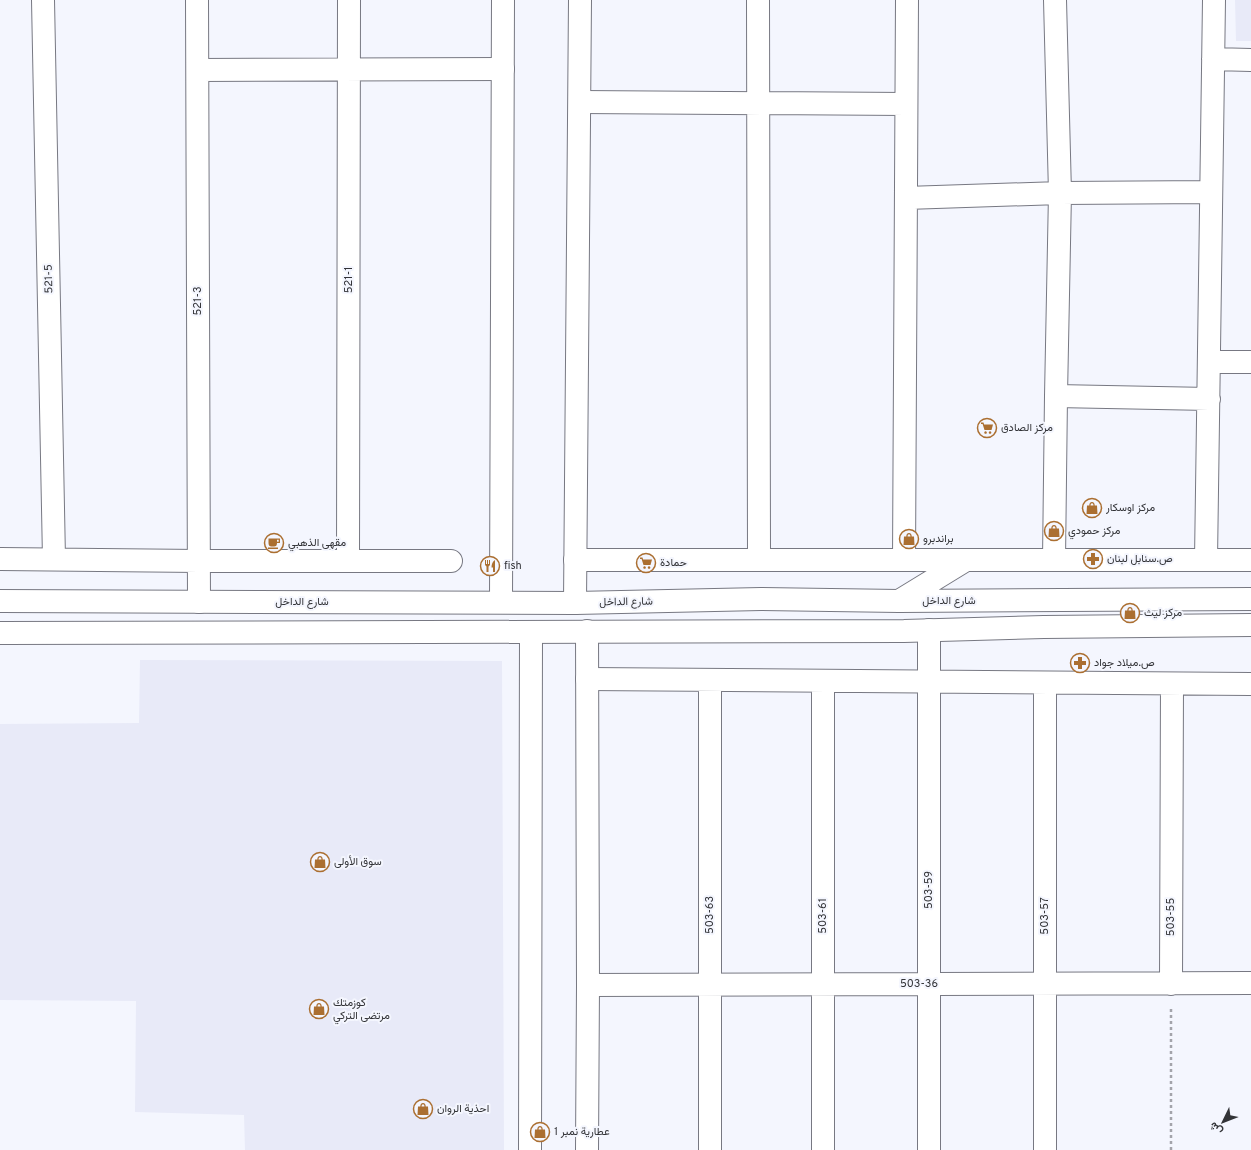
<svg xmlns="http://www.w3.org/2000/svg" width="1251" height="1150" font-family="Overpass,Vazirmatn,sans-serif">
<style>
.built{fill:#e8eaf8}
.lines{fill:none;stroke-linecap:round;stroke-linejoin:round}
.street-casing{stroke:#777882;stroke-width:24}
.secondary-casing{stroke:#777882;stroke-width:24}
.primary-casing{stroke:#777882;stroke-width:24}
.path{stroke:#a3a4ab;stroke-width:2.5;stroke-dasharray:3 3;stroke-linecap:butt}
.street{stroke:#fff;stroke-width:22}
.secondary{stroke:#fff;stroke-width:22}
.primary{stroke:#fff;stroke-width:22}
.labels{text-anchor:middle;dominant-baseline:central;stroke-width:4;stroke-linejoin:round;paint-order:stroke}
.street-label{font-size:11px;fill:#323337;stroke:#f4f6fe}
.poi-label{font-size:11px;fill:#323337;stroke:#f4f6fe;text-anchor:start}
</style>
<rect width="100%" height="100%" fill="#f4f6fe"/>
<path class="built" d="M 1235,0 L 1251,0 L 1251,41 L 1236,41 Z
M 140,660 L 502,661 L 504,1150 L 245,1150 L 244,1115 L 135,1112 L 136,1001 L 0,1000 L 0,724 L 139,723 Z"/>
<g class="lines">
<g class="street-casing">
<path id="street" d="M 43,0 L 54,559
M 197,0 L 199,602
M 758,0 L 759,560
M 1213,59 L 1251,60
M 198,70 L 503,69
M 580,102 L 906,104
M 906,198 L 1060,193 L 1211,192
M 1209,362 L 1251,362
M 1056,396 L 1209,399
M 0,559 L 199,561 L 451,561
M 575,560 L 1251,560
M 904,560 L 907,0
M 1054,560 L 1056,396 L 1060,193 L 1055,0
M 1206,560 L 1214,0
M 348,561 L 349,0
M 929,630 L 929,1150
M 587,679 L 1251,684
M 710,680 L 710,1150
M 1171,984 L 1172,684
M 588,985 L 1251,983
M 823,1150 L 823,681
M 1045,1150 L 1045,683"/>
</g>
<g class="secondary-casing">
<path id="secondary" d="M 501,602 L 503,0
M 575,603 L 580,0
M 530,1150 L 531,632
M 587,1150 L 588,985 L 587,631"/>
</g>
<g class="primary-casing">
<path id="primary" d="M 0,601 L 575,603 L 761,599 L 899,601 L 1251,599
M 899,601 L 966,560
M 0,633 L 904,631 L 1044,627 L 1251,625"/>
</g>
<path class="path" d="M 1171,1150 L 1171,1007"/>
<use href="#street" class="street"/>
<use href="#secondary" class="secondary"/>
<use href="#primary" class="primary"/>
</g>
<defs>
<g id="supermarket-ring" transform="scale(1)"><circle r="9.5" fill="#f4f6fe" stroke="#ab6f31" stroke-width="1.5"/><path d="M-6-5.5h2.5l.6 2H6L4.5 2H-2.5L-4.4-4H-6ZM-1.5 3.2a1.3 1.3 0 1 0 .1 0ZM3 3.2a1.3 1.3 0 1 0 .1 0Z" fill="#ab6f31"/></g>
<g id="shop-ring" transform="scale(1)"><circle r="9.5" fill="#f4f6fe" stroke="#ab6f31" stroke-width="1.5"/><path d="M-5-2.5h2.3a2.7 3.5 0 0 1 5.4 0H5L5.5 6h-11ZM-1.5-2.5h3a1.5 2.3 0 0 0-3 0Z" fill="#ab6f31"/></g>
<g id="cafe-ring" transform="scale(1)"><circle r="9.5" fill="#f4f6fe" stroke="#ab6f31" stroke-width="1.5"/><path d="M-5.5-4.5H6V0H3Q3 3.5 0 3.5H-2.5Q-5.5 3.5-5.5 0ZM3-3.2v2h1.7v-2ZM-6 4.5H4V6H-6Z" fill="#ab6f31"/></g>
<g id="pharmacy-ring" transform="scale(1)"><circle r="9.5" fill="#f4f6fe" stroke="#ab6f31" stroke-width="1.5"/><path d="M-2-6h4v4h4v4h-4v4h-4v-4h-4v-4h4Z" fill="#ab6f31"/></g>
<g id="restaurant-ring" transform="scale(1)"><circle r="9.5" fill="#f4f6fe" stroke="#ab6f31" stroke-width="1.5"/><path d="M-5-6h1v4h1v-4h1v4h1v-4h1v5L-1.5 .5V6h-2V.5L-5-1ZM5-6V6H3V1.5H1.5Q1.5-4 5-6Z" fill="#ab6f31"/></g>
</defs>
<g fill-rule="evenodd">
<use href="#supermarket-ring" x="987" y="428"/>
<use href="#shop-ring" x="1092" y="508"/>
<use href="#shop-ring" x="1054" y="531"/>
<use href="#shop-ring" x="909" y="539"/>
<use href="#cafe-ring" x="274" y="543"/>
<use href="#pharmacy-ring" x="1093" y="559"/>
<use href="#supermarket-ring" x="646" y="563"/>
<use href="#restaurant-ring" x="490" y="566"/>
<use href="#shop-ring" x="1130" y="613"/>
<use href="#pharmacy-ring" x="1080" y="663"/>
<use href="#shop-ring" x="320" y="862"/>
<use href="#shop-ring" x="319" y="1009"/>
<use href="#shop-ring" x="423" y="1109"/>
<use href="#shop-ring" x="540" y="1132"/>
</g>
<g class="labels">
<g class="street-label">
<text transform="translate(49 279) rotate(-91)">521-5</text>
<text transform="translate(349 280) rotate(-90)">521-1</text>
<text transform="translate(198 301) rotate(-90)">521-3</text>
<text x="949" y="601">شارع الداخل</text>
<text x="302" y="602">شارع الداخل</text>
<text transform="translate(626 602) rotate(-1)">شارع الداخل</text>
<text transform="translate(929 890) rotate(-90)">503-59</text>
<text transform="translate(710 915) rotate(-90)">503-63</text>
<text transform="translate(823 916) rotate(-90)">503-61</text>
<text transform="translate(1045 916) rotate(-90)">503-57</text>
<text transform="translate(1171 917) rotate(-90)">503-55</text>
<text x="919" y="984">503-36</text>
</g>
<g class="poi-label">
<text x="1001" y="428">مركز الصادق</text>
<text x="1106" y="508">مركز اوسكار</text>
<text x="1068" y="531">مركز حمودي</text>
<text x="923" y="539">براندبرو</text>
<text x="288" y="543">مقهى الذهبي</text>
<text x="1107" y="559">ص.سنابل لبنان</text>
<text x="660" y="563">حمادة</text>
<text x="504" y="566">fish</text>
<text x="1144" y="613">مركز ليث</text>
<text x="1094" y="663">ص.ميلاد جواد</text>
<text x="334" y="862">سوق الأولى</text>
<text x="333" y="1003">كوزمتك<tspan x="333" dy="13">مرتضى التركي</tspan></text>
<text x="437" y="1109">احذية الروان</text>
<text x="554" y="1132">عطارية نمبر 1</text>
</g>
</g>
<g transform="translate(1223 1122) rotate(227)" stroke="#f4f6fe" stroke-width="3" paint-order="stroke">
<path d="M0-3L7 15L0 10L-7 15Z" fill="#323337"/>
<text y="-6" font-size="11" font-weight="bold" text-anchor="middle" fill="#323337">ش</text>
</g>
</svg>
